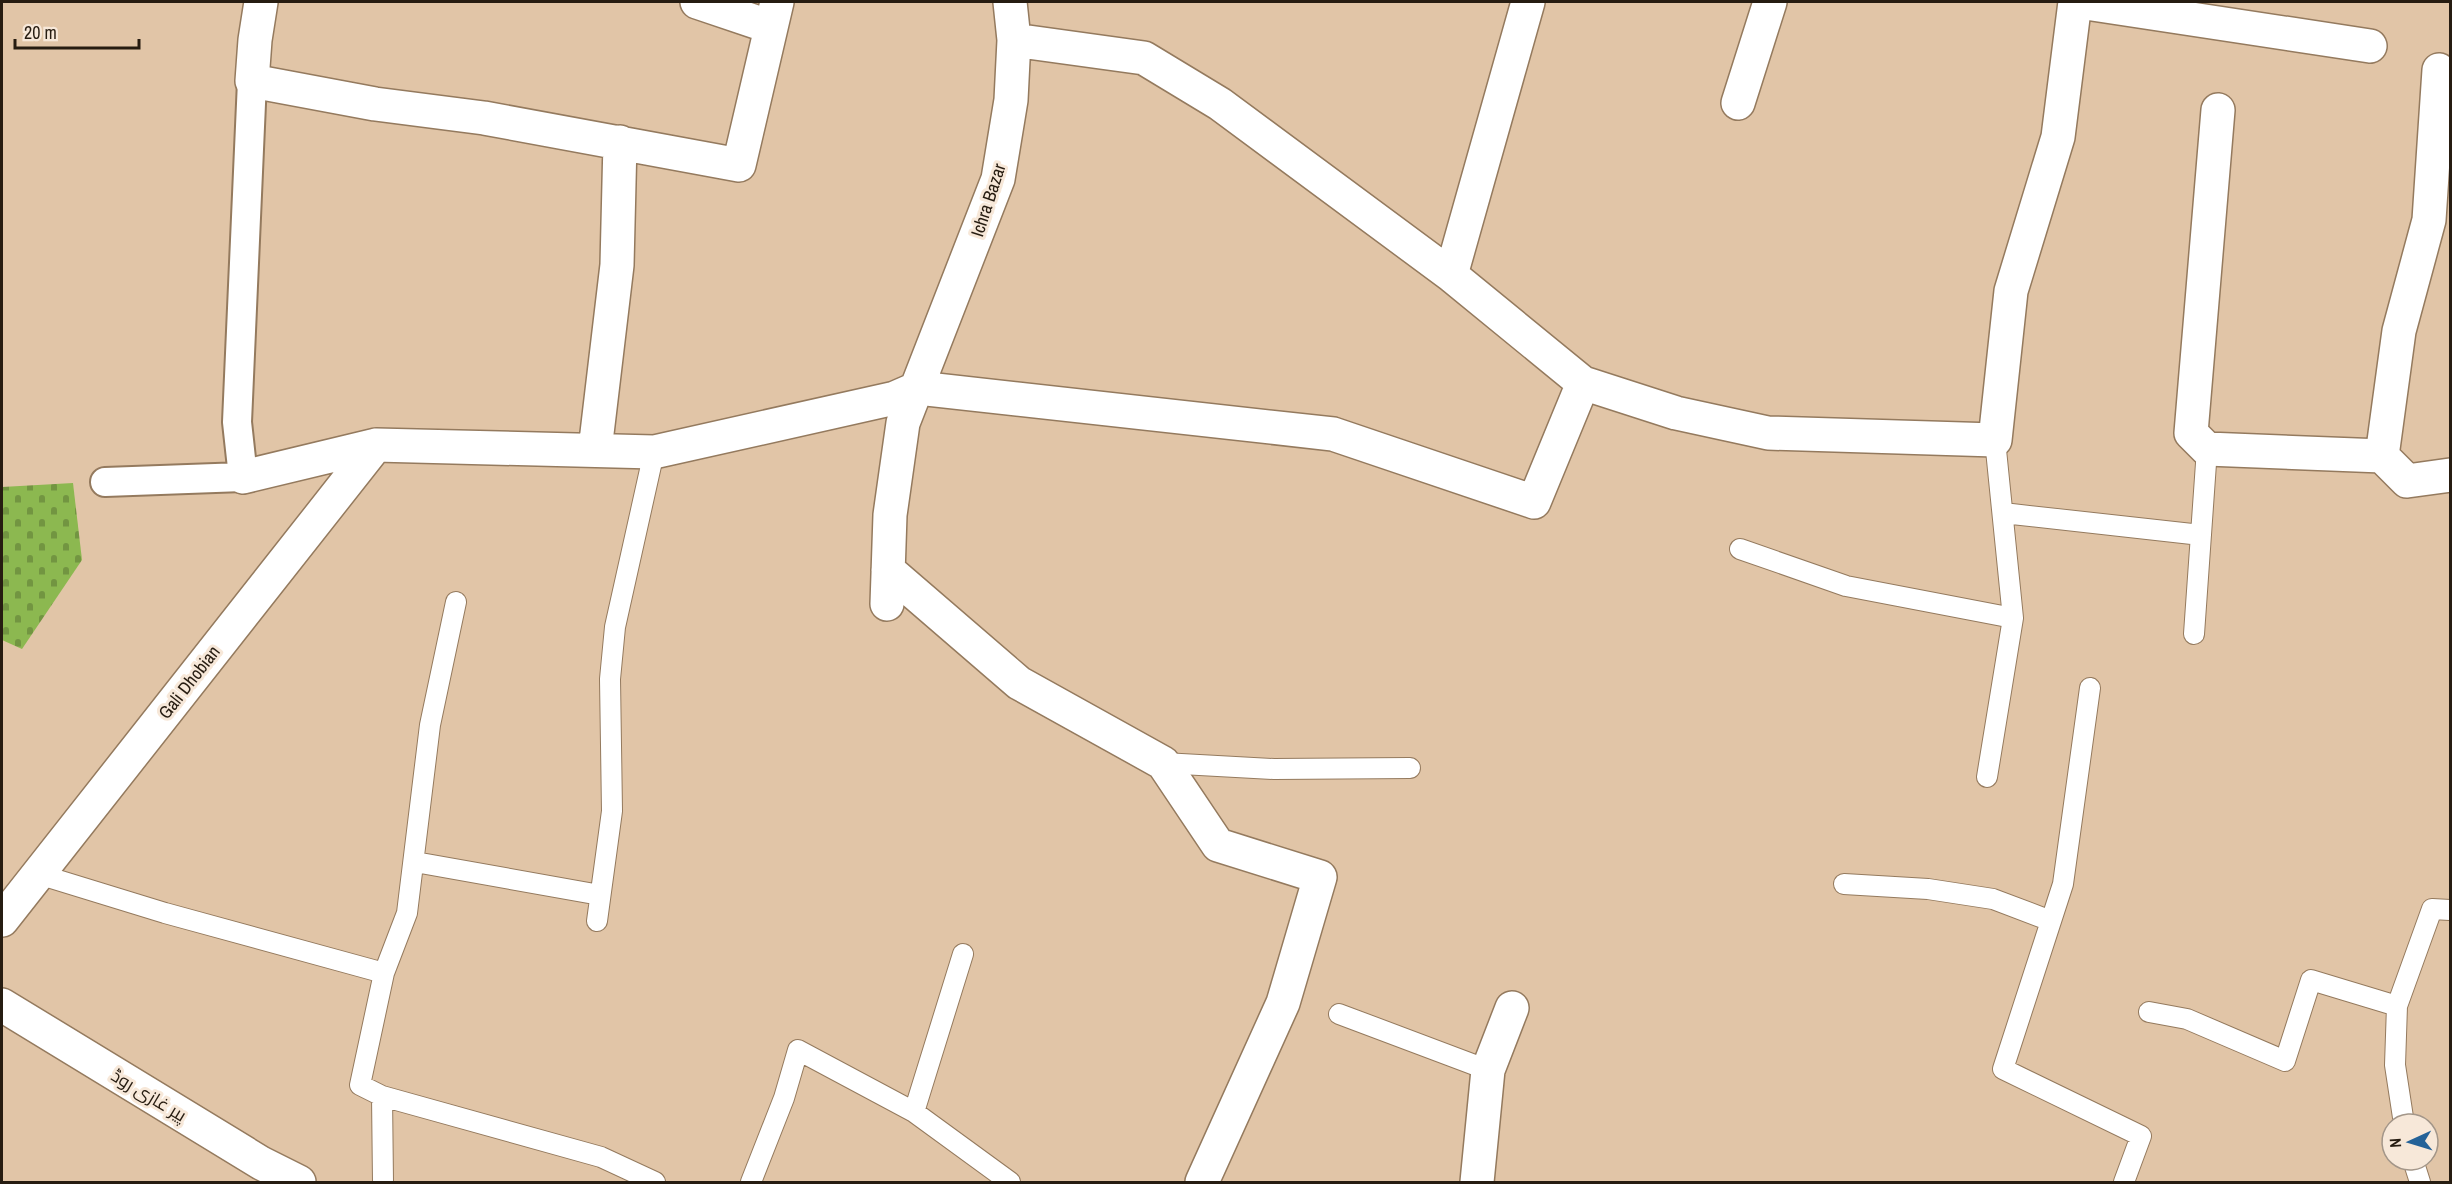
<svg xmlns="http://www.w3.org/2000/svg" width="2452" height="1184" font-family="'Archivo Narrow',Cairo,sans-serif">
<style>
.cemetery{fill:url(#cemetery-stones)}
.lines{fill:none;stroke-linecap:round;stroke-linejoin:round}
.service-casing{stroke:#947a5e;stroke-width:22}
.pedestrian-casing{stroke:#947a5e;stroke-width:32}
.minor-casing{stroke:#947a5e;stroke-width:36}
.tertiary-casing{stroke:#947a5e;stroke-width:36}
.service{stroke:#fff;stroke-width:20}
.pedestrian{stroke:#fff;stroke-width:28}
.minor{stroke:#fff;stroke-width:33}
.tertiary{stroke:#fff;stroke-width:33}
.labels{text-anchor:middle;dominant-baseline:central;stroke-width:6;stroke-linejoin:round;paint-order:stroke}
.street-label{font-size:18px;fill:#261c11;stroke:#f7e8d9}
</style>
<defs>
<pattern id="cemetery-stones" width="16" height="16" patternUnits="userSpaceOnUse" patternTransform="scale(1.5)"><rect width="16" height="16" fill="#8cb850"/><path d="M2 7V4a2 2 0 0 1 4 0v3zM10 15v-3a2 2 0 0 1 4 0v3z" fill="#729541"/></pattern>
</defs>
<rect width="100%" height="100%" fill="#e1c5a7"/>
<path class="cemetery" d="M 73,483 L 82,560 L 22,649 L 2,640 L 2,487 Z"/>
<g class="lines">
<g class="service-casing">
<path id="service" d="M 2003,513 L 2201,535
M 1740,549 L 1846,586 L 2013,618
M 2194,634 L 2207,449
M 2090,688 L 2063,884 L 2003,1069 L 2141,1136 L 2124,1182
M 1163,763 L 1274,769 L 1410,768
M 1987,777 L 2013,618 L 1995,440
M 415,862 L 600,895
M 38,874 L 165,913 L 384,973 L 360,1085 L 382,1096 L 383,1182
M 1844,884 L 1928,889 L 1993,899 L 2051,921
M 597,921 L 612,811 L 610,679 L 615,627 L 654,452
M 963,954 L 914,1112 L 1010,1182
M 384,973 L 407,913 L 430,725 L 456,602
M 2397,1006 L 2395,1065 L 2404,1124
M 2149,1012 L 2187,1019 L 2285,1061 L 2311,980 L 2397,1006 L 2432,909 L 2450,910
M 1339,1014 L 1488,1070
M 382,1096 L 601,1157 L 655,1182
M 2413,1160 L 2420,1182
M 751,1182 L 784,1098 L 798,1050 L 914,1112"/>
</g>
<g class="pedestrian-casing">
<path id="pedestrian" d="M 105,482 L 243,477 L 237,422 L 252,81"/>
</g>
<g class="minor-casing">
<path id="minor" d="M 261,2 L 255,40 L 252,81 L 375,104 L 484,118 L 739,165 L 777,2
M 697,2 L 771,27
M 2079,2 L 2370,46
M 1014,40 L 1144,58 L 1220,104 L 1451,275 L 1583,383 L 1676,413 L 1768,433 L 1995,440 L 2011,291 L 2058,137 L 2075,2
M 1738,103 L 1770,2
M 2218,110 L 2191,433 L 2207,449 L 2382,456 L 2407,481 L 2450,475
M 1451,275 L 1528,2
M 595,450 L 617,265 L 620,142
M 2382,456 L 2399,331 L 2429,220 L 2439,70
M 243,477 L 376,445 L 654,452 L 895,398 L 918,388 L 1333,434 L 1534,502 L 1583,383
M 888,570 L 1019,683 L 1163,763 L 1218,845 L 1320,877 L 1283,1003 L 1202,1182
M 887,604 L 890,515 L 903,423 L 998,179 L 1011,100 L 1014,40 L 1010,2
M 2,920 L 376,445
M 1477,1182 L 1488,1070 L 1512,1008"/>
</g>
<g class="tertiary-casing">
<path id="tertiary" d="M 2,1005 L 261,1163 L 299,1182"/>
</g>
<use href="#service" class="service"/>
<use href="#pedestrian" class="pedestrian"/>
<use href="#minor" class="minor"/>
<use href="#tertiary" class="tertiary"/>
</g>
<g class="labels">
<g class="street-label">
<text transform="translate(988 200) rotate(-72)">Ichra Bazar</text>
<text transform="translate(189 682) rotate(-52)">Gali Dhobian</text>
<text transform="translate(149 1095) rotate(31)">پیر غازی روڈ</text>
</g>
</g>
<rect width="2452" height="1184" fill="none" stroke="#261c11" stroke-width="6"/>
<g transform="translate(2410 1142) rotate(266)"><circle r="28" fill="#f7e8d9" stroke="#a39689" stroke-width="1.5"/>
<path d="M0-4.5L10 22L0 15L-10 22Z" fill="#246298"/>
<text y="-9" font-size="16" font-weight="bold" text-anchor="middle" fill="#261c11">N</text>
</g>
<path d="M15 39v9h124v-9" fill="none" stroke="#261c11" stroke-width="3"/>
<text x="24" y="39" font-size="18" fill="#261c11" stroke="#f7e8d9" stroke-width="4.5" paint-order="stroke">20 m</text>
</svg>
